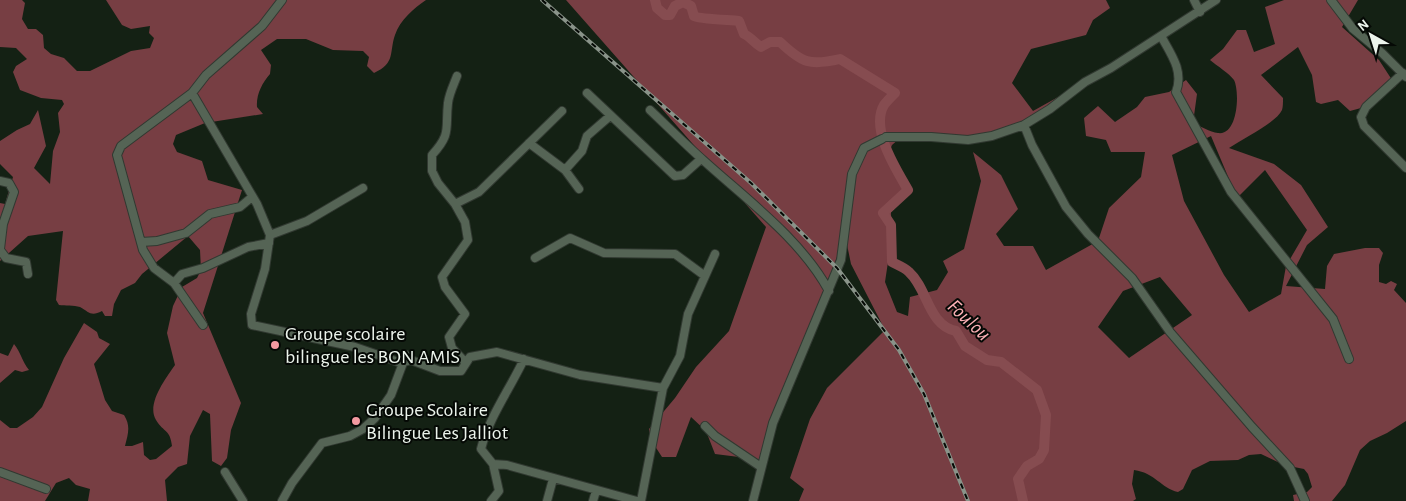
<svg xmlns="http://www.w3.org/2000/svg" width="1406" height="501" font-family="'Alegreya Sans',sans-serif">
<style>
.forest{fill:#773e43;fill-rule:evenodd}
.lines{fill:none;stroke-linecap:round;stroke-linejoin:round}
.river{stroke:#864c50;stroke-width:10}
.minor-casing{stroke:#313931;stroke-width:10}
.minor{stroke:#556455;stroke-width:8}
.rail-casing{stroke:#899389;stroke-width:4}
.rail{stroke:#050905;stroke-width:2;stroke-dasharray:5.5;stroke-linecap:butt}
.poi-dot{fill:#f49aa1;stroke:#050905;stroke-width:2}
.labels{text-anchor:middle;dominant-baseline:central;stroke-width:4;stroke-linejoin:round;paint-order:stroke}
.poi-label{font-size:20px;fill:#ecf4ec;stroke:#050905;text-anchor:start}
.water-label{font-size:21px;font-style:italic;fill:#fcb1b6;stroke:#050905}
</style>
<rect width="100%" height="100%" fill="#142114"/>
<path class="forest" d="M 0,0 L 22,0 L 25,3 L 22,19 L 28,29 L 36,29 L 43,35 L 44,48 L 51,54 L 64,58 L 77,71 L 90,71 L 131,51 L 150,48 L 154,38 L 149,33 L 150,26 L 131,29 L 122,25 L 106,0 L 426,0 C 414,8 400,20 395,35 C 389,52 396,63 374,73 L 367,66 L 369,57 L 363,51 L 333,50 L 306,39 L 277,39 L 261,50 L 271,65 L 270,74 C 262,83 256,95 257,107 L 263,114 L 205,123 L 176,135 L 173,144 L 177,152 L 202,161 L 208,180 L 242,190 L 203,313 L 241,403 L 231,430 L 227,458 L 221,466 L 212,461 L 210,414 L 203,410 L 190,436 L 187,464 L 178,467 L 165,480 L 167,501 L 88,501 L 90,489 L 76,485 L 69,478 L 56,483 L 45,501 L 0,501 L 0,420 L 10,428 L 17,428 L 33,417 L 42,407 L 64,358 L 84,323 L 97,332 L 99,338 L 110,344 L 94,364 L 105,400 L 112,411 L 124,415 C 131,426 128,434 125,446 L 132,446 L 143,442 L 144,455 L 150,460 L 156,459 L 172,446 C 170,429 164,433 156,420 C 146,404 166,378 175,365 L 167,333 L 173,306 L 182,287 L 197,278 L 201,270 L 200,250 L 188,236 L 142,274 L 135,283 L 121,290 L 114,304 L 112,316 L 105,316 L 102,311 C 91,317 89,312 80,307 C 74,305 65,306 59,305 L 56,300 L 63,231 L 28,236 L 0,261 L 0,203 L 5,204 L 13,177 L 0,164 L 0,141 L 17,130 L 30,124 L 38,110 L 46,146 L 34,168 L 50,184 L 53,151 L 60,132 L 58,113 L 64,104 L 62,100 L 41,98 L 20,90 L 13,72 L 16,66 L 27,59 L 16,48 L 0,47 Z
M 566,0 L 1106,0 L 1110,8 L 1093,20 L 1086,35 L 1031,49 L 1012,83 L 1033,111 L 1085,82 L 1050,109 L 992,136 L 900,138 L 892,145 L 888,155 L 908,190 L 891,212 L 892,262 L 888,262 L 885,282 L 897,312 L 908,316 L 910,297 L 937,290 L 948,272 L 943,261 L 964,249 L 981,181 L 973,152 L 1001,175 L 1018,209 L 996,234 L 1004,246 L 1033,246 L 1046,270 L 1098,241 L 1109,208 L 1141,177 L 1145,152 L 1111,152 L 1106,140 L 1086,136 L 1084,118 L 1098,106 L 1115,122 L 1137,107 L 1145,97 L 1169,92 L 1186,80 L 1197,94 L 1193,123 C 1200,126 1210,132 1218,133 C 1238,136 1240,92 1234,80 C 1229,73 1217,66 1210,60 L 1223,49 L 1237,30 L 1246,30 L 1254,52 L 1275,44 L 1265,7 L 1284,0 L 1358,0 L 1342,27 L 1379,60 L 1396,86 L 1372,105 L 1350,111 L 1338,100 L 1321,104 L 1316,102 L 1312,75 L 1298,47 L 1261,75 L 1283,98 C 1283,102 1283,107 1282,110 C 1276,123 1242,139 1229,148 L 1274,164 L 1301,185 L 1328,227 L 1307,245 L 1286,286 L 1325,289 L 1327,266 L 1334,254 L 1365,248 L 1379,248 L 1383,253 L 1379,265 L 1379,282 L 1386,284 L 1391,281 L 1397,284 L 1394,290 L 1406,303 L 1406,421 L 1387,433 L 1370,441 L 1360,450 L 1345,485 L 1332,501 L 1294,501 L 1293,495 L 1307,492 L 1312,487 L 1308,474 L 1304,469 L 1284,465 L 1261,454 L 1249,455 L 1238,460 L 1210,461 L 1192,470 L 1183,489 L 1178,492 C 1160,488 1156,473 1134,470 L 1132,484 L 1136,499 L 1133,501 L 799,501 L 804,489 L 790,478 L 810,419 L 827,388 L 885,330 L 851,264 L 845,235 L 763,460 L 715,454 L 706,431 L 691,417 L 676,457 L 662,457 L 651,440 L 649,429 L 675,398 L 696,367 L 729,331 L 766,227 ZM 1211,136 L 1237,198 L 1265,170 L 1307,230 L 1286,266 L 1281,294 L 1249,312 L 1224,275 L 1184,201 L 1172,155 ZM 1160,277 L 1192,315 L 1129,358 L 1098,327 L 1123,291 Z
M 14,344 C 21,353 22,361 29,370 L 22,372 L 15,370 L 0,383 L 0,353 L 8,356 Z"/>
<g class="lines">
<path class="river" d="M 655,0 L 657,8 L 665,15 L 670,15 L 675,6 L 683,2 L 691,6 L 694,16 C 698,19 730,20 739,21 L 744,34 C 751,37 754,43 761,47 L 770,42 L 780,42 C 802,63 810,66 840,59 L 895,93 C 891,97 887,101 884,105 C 870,129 896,169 908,190 L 883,213 L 891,225 L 892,262 C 897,265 904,267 909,272 C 928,289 928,325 956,331 L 965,346 L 987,360 L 1001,362 L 1037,390 L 1046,415 L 1044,450 L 1039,459 L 1027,466 L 1018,479 L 1023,501"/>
<g class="minor-casing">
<path id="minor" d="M 1194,0 L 1200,12
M 1331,0 L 1353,29 L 1382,53 L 1406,77
M 1161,36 C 1171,54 1184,71 1176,92 L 1231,192 L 1333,319 L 1349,359
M 1403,73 L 1366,107 L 1361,117 L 1364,126 L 1406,168
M 457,76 C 454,84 449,94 448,103 C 445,129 452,133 432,155 L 432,171 L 438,183 L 455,204 L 465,222 L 468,240 L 442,277 L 445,287 L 465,314 L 449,337 L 452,348 L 466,363
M 192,93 L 257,204 L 270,235 L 265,269 L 251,314 L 252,325 L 355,347 L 401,363 L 411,360 L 440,371 L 461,371 L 470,357 L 497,352 L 580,375 L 663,388
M 587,93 L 675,176 L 683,175 L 701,159
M 650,110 C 668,127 685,144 703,160 C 747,200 800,238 829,291
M 1024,125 L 1032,145 L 1066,207 L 1088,234 L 1132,278 L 1170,332 L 1252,427 L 1290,468 L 1305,501
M 886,137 L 931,137 L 968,140 L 992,136 L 1024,125 L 1050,109 L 1085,82 L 1111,68 L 1216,0
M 529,143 L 565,170 L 579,189
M 565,170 L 582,151 L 587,136 L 610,116
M 0,181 L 9,183 L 14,192 L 3,224 L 0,249
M 455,204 L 479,192 L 562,111
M 270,235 L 307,221 L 363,188
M 141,242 L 157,241 L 186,233 L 210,214 L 240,207 L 252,197
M 0,250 L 6,258 L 26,262 L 28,274
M 535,258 L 570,238 L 604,253 L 675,254 L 705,276
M 174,283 L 182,274 L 203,268 L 248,247 L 269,243
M 203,325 L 174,283 L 154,268 L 143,250 L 117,155 L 121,146 L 192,93 L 206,75 L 262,26 L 282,0
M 705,426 L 715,436 L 761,467
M 493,464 L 507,465 L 637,501
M 0,472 L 46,489
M 225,472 L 243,501
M 282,501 L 292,483 L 322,443 L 350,436 L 363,429 L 375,418 L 391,395 L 406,355
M 491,501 L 499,491 L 493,464 L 481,449 C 489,417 510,389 524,359
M 547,501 L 553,479
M 593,501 L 596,491
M 641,501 L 663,388 L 680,356 L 688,314 L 715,254
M 753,501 L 773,423 L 841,260 L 852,174 L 864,148 L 882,139"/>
</g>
<use href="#minor" class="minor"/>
<g class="rail-casing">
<path id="rail" d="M 542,0 L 751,183 L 837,268 L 899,350 L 924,394 L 968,501"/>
</g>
<use href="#rail" class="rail"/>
</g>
<g class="poi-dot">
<circle cx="275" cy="345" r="5"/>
<circle cx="356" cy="421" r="5"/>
</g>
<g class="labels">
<g class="poi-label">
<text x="285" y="334">Groupe scolaire<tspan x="285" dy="23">bilingue les BON AMIS</tspan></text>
<text x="366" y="410">Groupe Scolaire<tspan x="366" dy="23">Bilingue Les Jalliot</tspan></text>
</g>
<g class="water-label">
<text transform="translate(969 320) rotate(43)">Foulou</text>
</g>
</g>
<g transform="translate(1371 35) rotate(321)" stroke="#050905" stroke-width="4" paint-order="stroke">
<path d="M0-4L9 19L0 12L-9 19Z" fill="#ecf4ec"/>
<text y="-8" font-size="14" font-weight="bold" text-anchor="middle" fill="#ecf4ec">N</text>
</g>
</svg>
